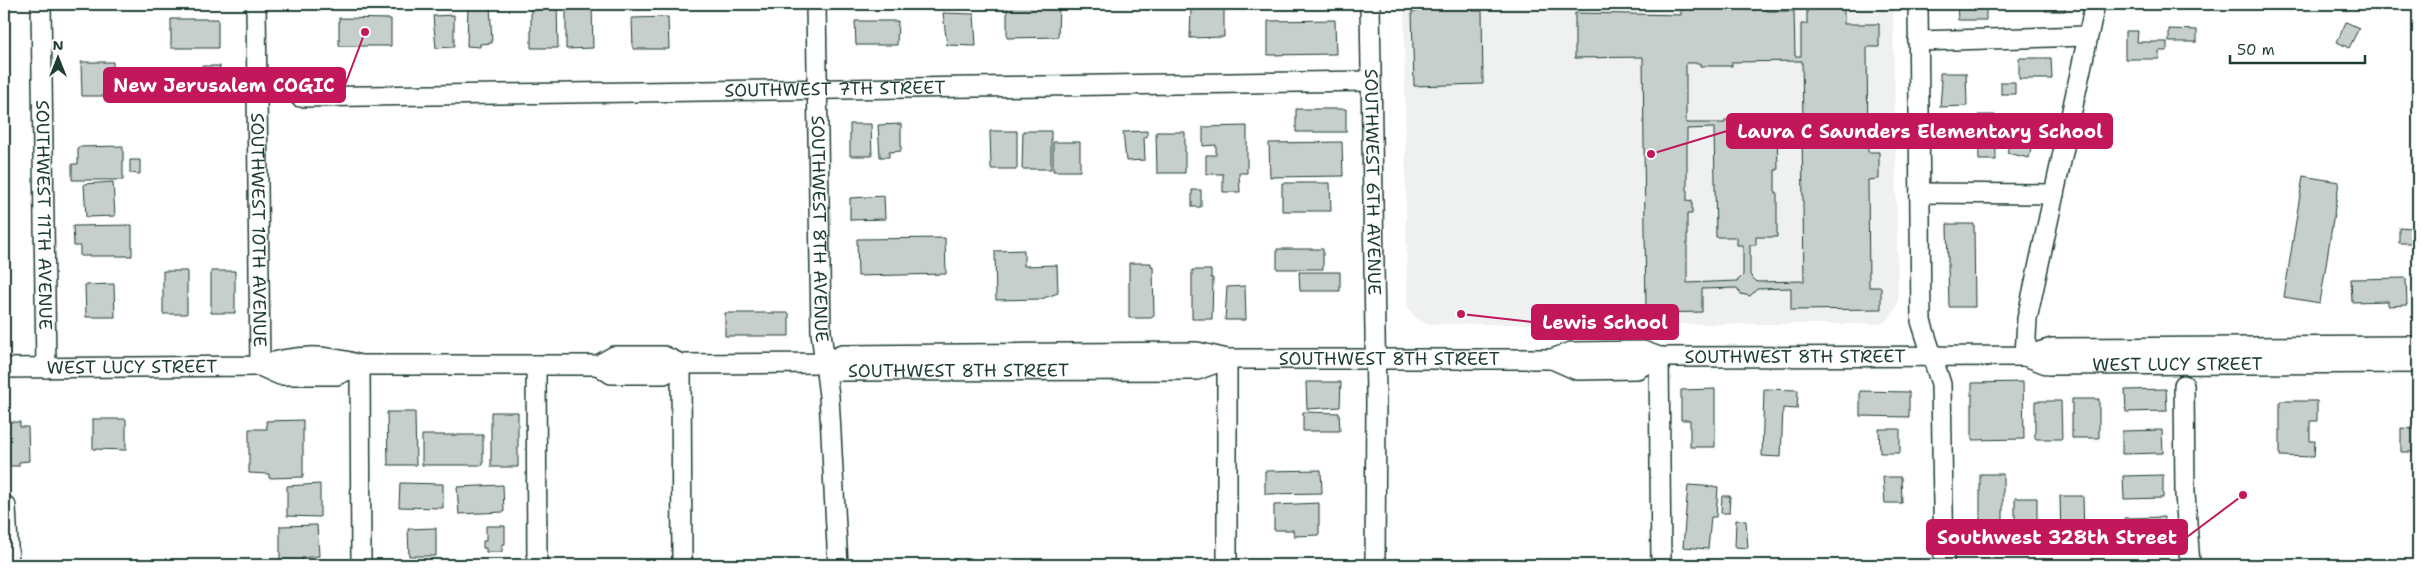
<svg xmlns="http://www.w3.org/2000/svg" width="2422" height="569" font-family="'Shantell Sans',sans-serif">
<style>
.built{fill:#eef1f0}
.building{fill:#c7cfcc;stroke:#1f3d34;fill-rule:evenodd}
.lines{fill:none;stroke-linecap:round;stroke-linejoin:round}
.minor-casing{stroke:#1f3d34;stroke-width:22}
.minor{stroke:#fff;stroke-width:19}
.labels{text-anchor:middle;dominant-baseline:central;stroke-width:4.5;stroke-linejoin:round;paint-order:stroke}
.street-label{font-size:18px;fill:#1f3d34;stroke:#fff}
.leader{fill:none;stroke:#c2185b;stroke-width:2}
.callout-dot{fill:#c2185b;stroke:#fff;stroke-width:2}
.callout{fill:#c2185b;stroke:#c2185b;stroke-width:2}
.callout-label{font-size:19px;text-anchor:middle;font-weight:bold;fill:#fff}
</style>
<rect width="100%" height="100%" fill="#fff"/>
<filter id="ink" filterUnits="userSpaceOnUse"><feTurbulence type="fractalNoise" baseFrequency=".02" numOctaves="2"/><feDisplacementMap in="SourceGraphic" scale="10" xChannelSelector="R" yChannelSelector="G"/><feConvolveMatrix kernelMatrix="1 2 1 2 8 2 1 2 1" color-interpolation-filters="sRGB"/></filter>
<g filter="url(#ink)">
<path class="built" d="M 1404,4 L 1893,4 L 1898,302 L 1894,312 L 1889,319 L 1880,324 L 1426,324 L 1414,316 L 1407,305 Z"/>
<path class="building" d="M 177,4 L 217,4 L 217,6 L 177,7 Z
M 468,4 L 490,4 L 492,43 L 480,44 L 480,47 L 467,46 Z
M 531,4 L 557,4 L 558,48 L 531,48 Z
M 566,4 L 592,4 L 593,48 L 566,49 Z
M 855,4 L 881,4 L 880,8 L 855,8 Z
M 1007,4 L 1059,4 L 1058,37 L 1007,38 Z
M 1418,4 L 1472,4 L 1473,11 L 1482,11 L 1483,84 L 1414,86 L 1412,11 L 1418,11 Z
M 1957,4 L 1986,4 L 1986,20 L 1958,20 Z
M 2045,4 L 2065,4 L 2065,11 L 2045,11 Z
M 1756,7 L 1767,7 L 1767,11 L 1794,11 L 1795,56 L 1801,56 L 1801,24 L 1807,24 L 1807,8 L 1844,7 L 1844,24 L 1879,24 L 1879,47 L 1867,47 L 1868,152 L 1879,152 L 1879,179 L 1868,180 L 1869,287 L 1881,287 L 1881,309 L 1791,310 L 1791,288 L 1757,289 L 1750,296 L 1741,294 L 1737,288 L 1702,289 L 1702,312 L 1646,313 L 1643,57 L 1575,58 L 1575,13 L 1681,15 L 1681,8 L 1756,10 ZM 1802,61 L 1803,121 L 1725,120 L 1725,123 L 1686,123 L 1686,63 L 1700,63 L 1700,66 L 1732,66 L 1732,62 ZM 1714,128 L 1716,237 L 1737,237 L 1737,245 L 1743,245 L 1743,275 L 1737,281 L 1687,283 L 1687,214 L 1692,214 L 1692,200 L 1687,201 L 1687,129 ZM 1777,128 L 1802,128 L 1804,281 L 1757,282 L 1750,275 L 1750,245 L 1756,245 L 1756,237 L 1777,237 L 1777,192 L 1775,192 L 1775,170 L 1778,170 Z
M 1191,9 L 1224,9 L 1224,37 L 1190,38 Z
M 943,13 L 974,14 L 976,46 L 947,45 Z
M 454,15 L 454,47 L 436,48 L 433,16 Z
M 668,17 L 669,49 L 633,49 L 632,18 Z
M 339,18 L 391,19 L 391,46 L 339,46 Z
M 171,19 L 218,19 L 218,48 L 171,48 Z
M 1335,20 L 1336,54 L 1268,55 L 1268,21 Z
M 855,21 L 898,21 L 897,45 L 856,45 Z
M 2346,22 L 2359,28 L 2349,48 L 2337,42 Z
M 2169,29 L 2197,30 L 2197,42 L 2169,42 Z
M 2125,31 L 2138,31 L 2137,42 L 2167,42 L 2167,51 L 2159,51 L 2159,59 L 2125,59 Z
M 2019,58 L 2051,58 L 2052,79 L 2019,79 Z
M 81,62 L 113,62 L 113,96 L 82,96 Z
M 201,66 L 220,66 L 220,90 L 201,90 Z
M 1940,73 L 1966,73 L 1967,106 L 1940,107 L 1942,81 L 1940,81 Z
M 2001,82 L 2015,82 L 2015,94 L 2001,94 Z
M 1296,109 L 1346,109 L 1346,132 L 1296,132 Z
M 1978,115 L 1995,115 L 1996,160 L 1979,160 Z
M 850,124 L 871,124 L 872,156 L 850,156 Z
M 901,124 L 901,151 L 889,152 L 889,157 L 880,157 L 878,125 Z
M 1247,126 L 1247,173 L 1239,173 L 1240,192 L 1223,192 L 1223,174 L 1206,174 L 1206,155 L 1216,155 L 1216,145 L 1203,146 L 1203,127 Z
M 990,131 L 1017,131 L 1017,169 L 991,169 Z
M 1023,131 L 1051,131 L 1051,169 L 1022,169 Z
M 1147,131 L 1147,137 L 1144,137 L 1145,160 L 1126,161 L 1123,132 Z
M 2012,131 L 2034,135 L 2029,158 L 2007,153 Z
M 1156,132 L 1185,132 L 1185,173 L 1157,173 Z
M 1053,142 L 1080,142 L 1080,171 L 1053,171 Z
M 1342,142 L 1343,176 L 1270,177 L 1269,143 Z
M 123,146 L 123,180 L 72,180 L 72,164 L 78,164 L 78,147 Z
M 130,160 L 140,160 L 140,174 L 130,173 Z
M 2303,176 L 2339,182 L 2320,303 L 2284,297 Z
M 113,182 L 115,216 L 86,217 L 84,184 Z
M 1282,183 L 1330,183 L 1331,211 L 1282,211 Z
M 1192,190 L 1201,190 L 1201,207 L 1192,207 Z
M 884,196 L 885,219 L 850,220 L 850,198 Z
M 1947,224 L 1974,224 L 1975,307 L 1949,307 Z
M 132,225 L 132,256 L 80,256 L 80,246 L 74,246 L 73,226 Z
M 2399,227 L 2413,228 L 2413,243 L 2399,243 Z
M 945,238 L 946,274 L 858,276 L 857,239 Z
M 1277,249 L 1323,249 L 1323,269 L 1277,269 Z
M 1024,250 L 1024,266 L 1057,265 L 1058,293 L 1041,299 L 996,300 L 995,251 Z
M 1129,263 L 1151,263 L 1151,266 L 1153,266 L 1154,316 L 1151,318 L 1129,318 Z
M 1192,270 L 1211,270 L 1211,278 L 1213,278 L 1212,319 L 1192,319 Z
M 163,271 L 187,271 L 187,314 L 163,314 Z
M 211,271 L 235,271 L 235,313 L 211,313 Z
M 1299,272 L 1340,272 L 1340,291 L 1300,291 Z
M 2406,278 L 2407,305 L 2388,306 L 2388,301 L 2352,302 L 2351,279 Z
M 114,284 L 115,317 L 86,317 L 85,285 Z
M 1245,286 L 1246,320 L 1225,320 L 1227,287 Z
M 725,313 L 789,313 L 789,336 L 725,336 Z
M 1306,382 L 1341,382 L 1340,407 L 1307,409 Z
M 2023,382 L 2024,439 L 1972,440 L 1972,383 Z
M 1715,389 L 1715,447 L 1690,447 L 1690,420 L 1681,420 L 1681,390 Z
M 1764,389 L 1798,390 L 1797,409 L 1783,408 L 1781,457 L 1762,456 Z
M 2166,389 L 2167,411 L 2126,412 L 2125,390 Z
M 1860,391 L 1909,392 L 1909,417 L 1860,416 Z
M 2072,399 L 2099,399 L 2099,438 L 2072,438 Z
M 2035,401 L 2061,401 L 2062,439 L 2035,439 Z
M 2280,401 L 2317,401 L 2317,421 L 2310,421 L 2310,441 L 2315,441 L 2314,457 L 2280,456 Z
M 387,412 L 415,412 L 416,465 L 388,465 Z
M 491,412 L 518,412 L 518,467 L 491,467 Z
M 1303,412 L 1339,413 L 1340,431 L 1303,431 Z
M 2414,414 L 2418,414 L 2418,452 L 2401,452 L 2401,428 L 2414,429 Z
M 93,419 L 126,419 L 126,450 L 93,449 Z
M 303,420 L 303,477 L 269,478 L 269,474 L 249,473 L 249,429 L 267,429 L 266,421 Z
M 4,422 L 20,422 L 20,427 L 28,427 L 29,461 L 19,462 L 19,466 L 4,466 Z
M 1879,429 L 1900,429 L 1900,453 L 1880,453 Z
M 2162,430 L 2163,453 L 2122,454 L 2122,431 Z
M 422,435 L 483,435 L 483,465 L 422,465 Z
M 1321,470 L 1322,493 L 1265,494 L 1265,471 Z
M 1980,474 L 2003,474 L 2003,539 L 1980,539 Z
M 2163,475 L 2163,498 L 2124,499 L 2123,476 Z
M 1883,477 L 1901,477 L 1902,503 L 1885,503 Z
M 400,483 L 443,484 L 443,508 L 399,507 Z
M 320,484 L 320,517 L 287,516 L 287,486 Z
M 503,485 L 504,512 L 459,514 L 457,487 Z
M 1688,485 L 1718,487 L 1716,517 L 1711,517 L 1708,549 L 1683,547 Z
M 1722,496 L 1730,496 L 1729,513 L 1721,513 Z
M 2060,496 L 2083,496 L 2084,539 L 2061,540 Z
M 2015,498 L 2037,498 L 2037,540 L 2015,540 Z
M 1319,503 L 1319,535 L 1294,536 L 1293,530 L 1274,530 L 1274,505 Z
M 2164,517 L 2165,540 L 2124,541 L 2124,518 Z
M 1736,520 L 1746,521 L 1748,548 L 1735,547 Z
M 317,525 L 319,556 L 302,558 L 302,565 L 280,565 L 280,526 Z
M 486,526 L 505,526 L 505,544 L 502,544 L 502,552 L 486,552 L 486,548 L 483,548 L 483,541 L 486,541 Z
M 436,528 L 436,556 L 409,556 L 408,529 Z
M 428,562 L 428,565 L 394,565 L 394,563 Z"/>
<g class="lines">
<g class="minor-casing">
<g id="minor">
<path id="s1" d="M 41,4 L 46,368"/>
<path id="s2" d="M 256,4 L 260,366"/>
<path id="s3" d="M 816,4 L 821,332 L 829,396 L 838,565"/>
<path id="s4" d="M 1370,4 L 1376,397 L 1375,565"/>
<path d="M 1918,4 L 1921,321 L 1941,384 L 1944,565"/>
<path d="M 1918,41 L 2087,36"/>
<path id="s5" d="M 300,97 L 1370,81"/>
<path d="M 1920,193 L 2054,194"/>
<path id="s6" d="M 2025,356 L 2049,365 L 2418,363"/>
<path d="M 2025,356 L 2027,319 L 2095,4"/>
<path d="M 1659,357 L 1661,565"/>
<path d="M 1552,359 L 1577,370 L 1637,369 L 1659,357"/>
<path id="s7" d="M 825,363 L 837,371 L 1197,370 L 1227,359"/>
<path d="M 681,364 L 682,565"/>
<path d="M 360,365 L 361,565"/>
<path d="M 536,365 L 537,565"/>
<path d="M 598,365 L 611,374 L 664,374 L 681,364"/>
<path d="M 260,366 L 280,375 L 337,375 L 360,365"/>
<path id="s8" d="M 4,368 L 260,366 C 296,354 324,354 360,365 L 598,365 L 614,356 L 664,356 L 681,364 L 825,363 L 842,355 L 1197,352 L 1227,359 L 1552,359 L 1571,352 L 1643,351 L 1659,357 L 2025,356 L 2052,348 L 2418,346"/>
<path d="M 2184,385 L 2185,494 L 2190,565"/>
<path d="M 4,506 L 6,506 L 9,565"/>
<path d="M 1227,565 L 1227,359"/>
</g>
</g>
<use href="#minor" class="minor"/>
</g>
</g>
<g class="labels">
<g class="street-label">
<text stroke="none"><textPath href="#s5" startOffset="535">SOUTHWEST 7TH STREET</textPath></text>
<text stroke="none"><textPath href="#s4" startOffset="178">SOUTHWEST 6TH AVENUE</textPath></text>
<text stroke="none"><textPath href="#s1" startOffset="211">SOUTHWEST 11TH AVENUE</textPath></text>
<text stroke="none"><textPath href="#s3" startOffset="225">SOUTHWEST 8TH AVENUE</textPath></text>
<text stroke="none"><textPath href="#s2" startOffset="226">SOUTHWEST 10TH AVENUE</textPath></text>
<text stroke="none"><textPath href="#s8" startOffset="1802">SOUTHWEST 8TH STREET</textPath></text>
<text stroke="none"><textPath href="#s8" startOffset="1394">SOUTHWEST 8TH STREET</textPath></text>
<text stroke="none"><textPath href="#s6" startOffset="154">WEST LUCY STREET</textPath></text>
<text stroke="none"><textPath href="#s8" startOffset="128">WEST LUCY STREET</textPath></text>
<text stroke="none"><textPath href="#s7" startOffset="136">SOUTHWEST 8TH STREET</textPath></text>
</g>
</g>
<path class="leader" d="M365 32L345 85M1651 154L1727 131M1461 314L1532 322M2243 495L2187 537"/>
<g class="callout-dot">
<circle cx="365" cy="32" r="5"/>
<circle cx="1651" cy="154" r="5"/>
<circle cx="1461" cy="314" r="5"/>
<circle cx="2243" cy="495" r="5"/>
</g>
<g class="callout">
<rect x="104" y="68" width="241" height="34" rx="5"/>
<rect x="1727" y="114" width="385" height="34" rx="5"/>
<rect x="1532" y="305" width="146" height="34" rx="5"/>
<rect x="1927" y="520" width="260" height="34" rx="5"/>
</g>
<g class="callout-label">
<text x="224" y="92">New Jerusalem COGIC</text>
<text x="1920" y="138">Laura C Saunders Elementary School</text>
<text x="1605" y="329">Lewis School</text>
<text x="2057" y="544">Southwest 328th Street</text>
</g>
<rect width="2422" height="569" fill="none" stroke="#fff" stroke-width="20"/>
<rect x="10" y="10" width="2402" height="549" fill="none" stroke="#1f3d34" stroke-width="2" filter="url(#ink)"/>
<g transform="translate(58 58)" stroke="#ffffff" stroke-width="4" paint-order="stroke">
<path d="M0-4L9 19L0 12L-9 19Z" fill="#1f3d34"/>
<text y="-8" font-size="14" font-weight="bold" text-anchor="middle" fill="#1f3d34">N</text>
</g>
<path d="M2230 55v8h135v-8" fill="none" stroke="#1f3d34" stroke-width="2.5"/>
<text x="2237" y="55" font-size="15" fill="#1f3d34" stroke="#ffffff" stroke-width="4" paint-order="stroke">50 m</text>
</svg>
